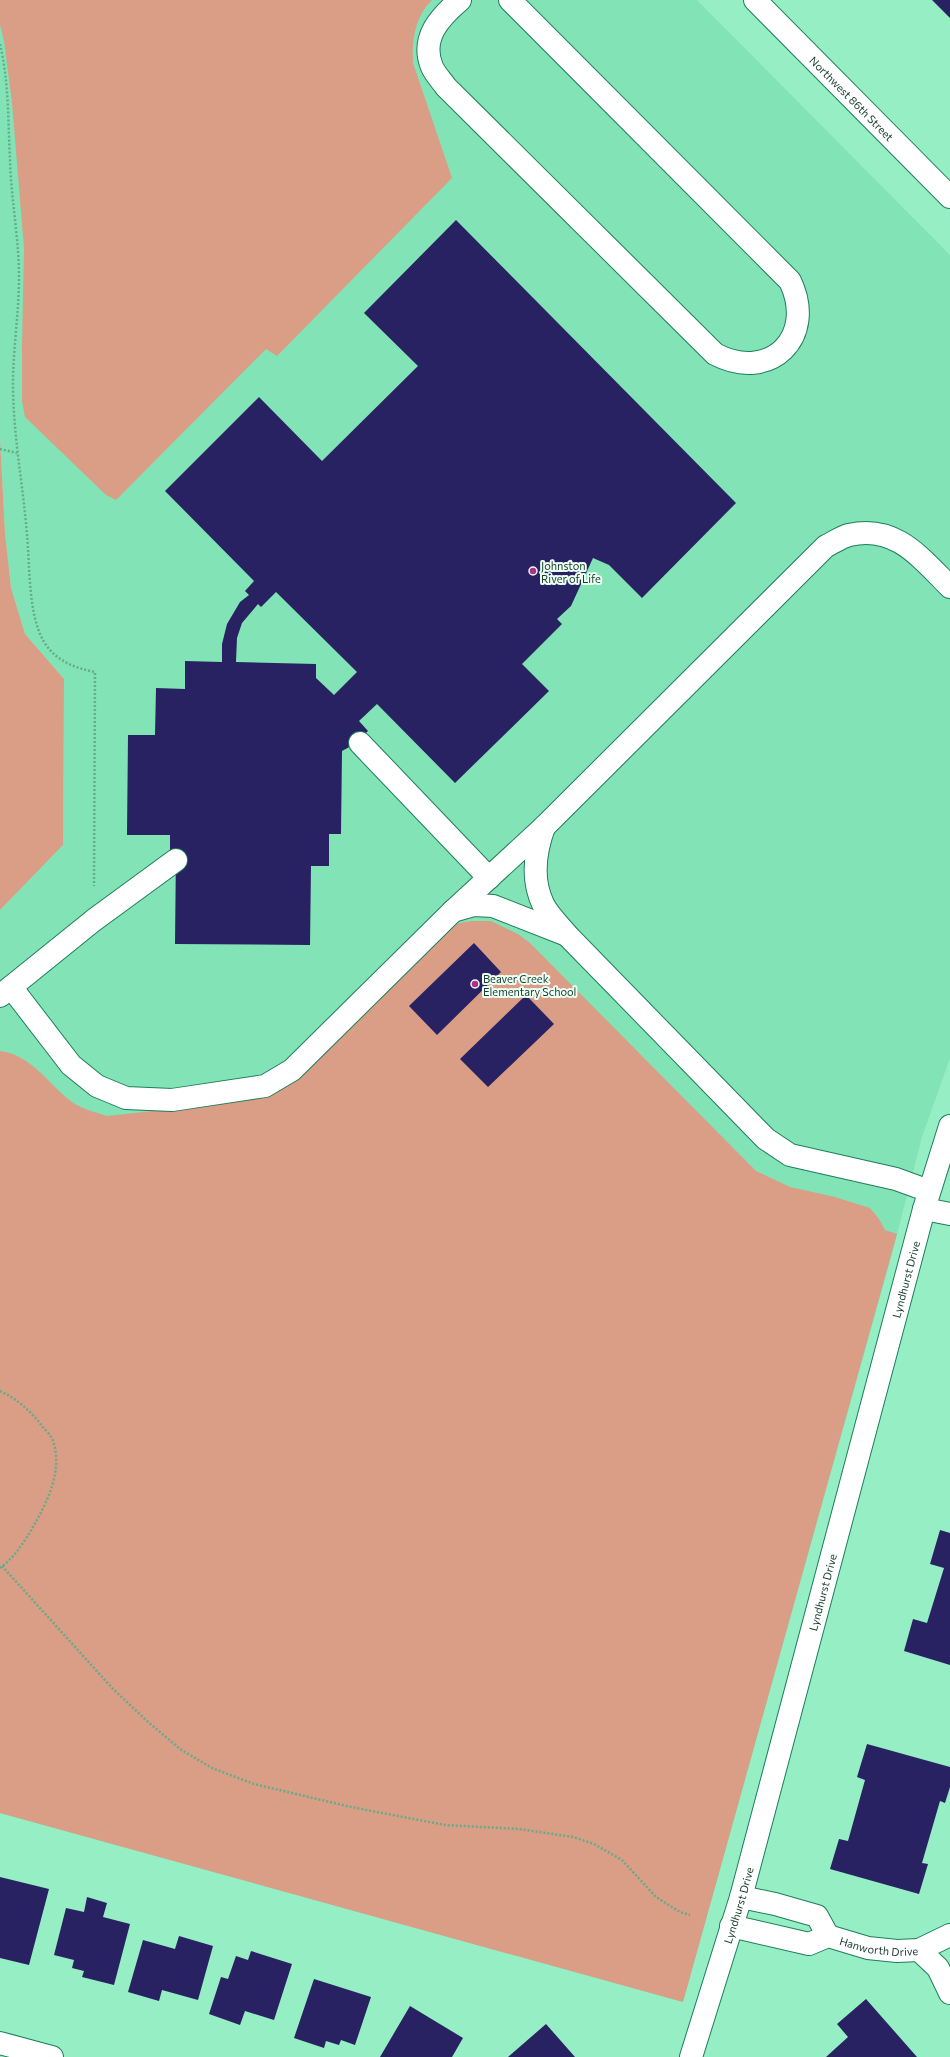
<svg xmlns="http://www.w3.org/2000/svg" width="950" height="2057" font-family="Commissioner,sans-serif">
<style>
.built{fill:#82e4b6}
.green{fill:#da9d85}
.building{fill:#292262;fill-rule:evenodd}
.lines{fill:none;stroke-linecap:round;stroke-linejoin:round}
.minor-casing{stroke:#1e7e59;stroke-width:24}
.major-casing{stroke:#1e7e59;stroke-width:24}
.path{stroke:#66ab8a;stroke-width:2.5;stroke-dasharray:2 2;stroke-linecap:butt}
.minor{stroke:#fff;stroke-width:22}
.major{stroke:#fff;stroke-width:22}
.poi-dot{fill:#ab3286;stroke:#edfef5;stroke-width:1.5}
.labels{text-anchor:middle;dominant-baseline:central;stroke-width:4;stroke-linejoin:round;paint-order:stroke}
.street-label{font-size:11px;fill:#173c2c;stroke:#edfef5}
.poi-label{font-size:11px;fill:#173c2c;stroke:#edfef5;text-anchor:start}
</style>
<rect width="100%" height="100%" fill="#96eec4"/>
<path class="built" d="M 0,0 L 697,0 L 950,255 L 950,1058 L 922,1137 L 892,1254 L 683,2002 L 0,1813 L 0,910 L 63,845 L 64,679 L 25,634 L 11,588 L 5,533 L 0,439 Z"/>
<path class="green" d="M 0,0 L 432,0 C 415,17 412,39 413,63 L 452,178 L 277,356 L 266,349 L 116,500 L 106,495 L 25,417 L 22,401 L 22,346 L 24,248 L 12,103 L 4,41 L 0,25 Z
M 0,439 L 5,533 L 11,588 L 25,634 L 64,679 L 63,845 L 0,910 Z
M 471,921 L 491,921 L 518,934 L 530,943 L 756,1171 L 790,1187 L 835,1197 L 870,1208 L 879,1219 L 885,1230 L 897,1234 L 683,2002 L 0,1813 L 0,1051 C 32,1055 48,1084 72,1102 C 82,1109 95,1112 107,1116 L 225,1103 L 261,1096 L 455,924 Z"/>
<path class="building" d="M 932,0 L 950,0 L 950,18 Z
M 456,220 L 736,503 L 642,598 L 609,565 L 593,558 L 571,606 L 557,619 L 562,624 L 522,664 L 549,691 L 455,783 L 377,704 L 359,721 L 368,731 L 353,745 L 342,751 L 341,834 L 329,834 L 329,866 L 311,866 L 310,945 L 175,944 L 176,850 L 170,851 L 170,835 L 127,835 L 128,735 L 155,735 L 156,688 L 185,689 L 185,661 L 222,662 L 222,644 L 227,624 L 240,602 L 249,595 L 245,591 L 254,581 L 165,491 L 259,397 L 322,461 L 418,366 L 364,313 ZM 276,592 L 357,672 L 334,695 L 316,678 L 316,664 L 236,662 L 237,638 L 242,623 L 258,604 L 261,607 Z
M 474,943 L 501,972 L 437,1035 L 409,1006 Z
M 526,995 L 554,1024 L 488,1087 L 460,1059 Z
M 940,1530 L 950,1533 L 950,1665 L 904,1651 L 913,1619 L 927,1623 L 944,1568 L 930,1564 Z
M 867,1744 L 950,1767 L 950,1787 L 945,1803 L 940,1801 L 922,1863 L 928,1864 L 919,1894 L 830,1869 L 839,1839 L 848,1841 L 865,1780 L 857,1777 Z
M 0,1877 L 49,1889 L 29,1965 L 0,1958 Z
M 87,1897 L 107,1903 L 103,1917 L 130,1924 L 114,1985 L 82,1977 L 84,1971 L 72,1968 L 74,1960 L 54,1955 L 66,1908 L 84,1912 Z
M 179,1936 L 213,1946 L 198,2000 L 162,1990 L 159,2001 L 128,1992 L 143,1940 L 175,1949 Z
M 251,1951 L 292,1964 L 274,2020 L 245,2011 L 240,2025 L 209,2014 L 221,1977 L 228,1979 L 236,1956 L 248,1960 Z
M 314,1979 L 371,1997 L 355,2045 L 341,2040 L 339,2045 L 326,2041 L 324,2048 L 294,2038 Z
M 866,1999 L 917,2057 L 826,2057 L 848,2037 L 837,2024 Z
M 410,2006 L 463,2038 L 452,2057 L 380,2057 Z
M 546,2024 L 575,2057 L 508,2057 Z"/>
<g class="lines">
<g class="minor-casing">
<g id="minor">
<path d="M 460,0 C 440,17 420,38 432,67 C 435,74 442,81 446,87 L 715,354 C 770,383 817,337 790,281 L 510,0"/>
<path d="M 360,743 L 489,878"/>
<path d="M 544,827 C 535,852 531,879 543,904 C 548,915 560,926 568,936 L 766,1139 L 790,1155 L 896,1179 L 929,1191"/>
<path d="M 453,911 L 474,905 L 493,906 L 567,935"/>
<path d="M 11,987 L 71,1065 L 97,1086 L 126,1098 L 172,1100 L 265,1086 L 292,1070 L 453,911 L 544,827 L 826,546 C 833,543 841,537 849,535 C 895,524 920,557 950,587"/>
<path d="M 0,996 L 94,920 L 176,860"/>
<path d="M 924,1209 L 950,1214"/>
<path d="M 741,1897 L 775,1904 L 817,1916 L 828,1936"/>
<path id="s1" d="M 731,1926 L 809,1944 L 828,1936 L 868,1948 L 897,1951 L 919,1950 L 950,1935"/>
<path d="M 919,1950 L 938,1968 L 950,1993"/>
<path d="M 0,2043 L 52,2057"/>
<path id="s2" d="M 691,2057 L 741,1897 L 924,1209 L 950,1126"/>
</g>
</g>
<g class="major-casing">
<g id="major">
<path id="s3" d="M 755,0 L 950,197"/>
</g>
</g>
<path class="path" d="M 0,44 C 9,82 8,122 10,160 C 11,199 19,238 19,277 C 19,310 14,343 13,376 C 12,430 23,483 27,535 C 30,566 28,613 43,640 C 54,660 74,668 95,672 L 94,886
M 0,449 L 17,453
M 0,1391 C 17,1399 31,1411 42,1426 C 45,1430 51,1435 53,1441 C 63,1469 48,1501 34,1525 C 25,1541 15,1557 0,1568
M 2,1566 L 113,1689 L 147,1721 L 180,1749 L 212,1768 L 254,1784 L 351,1807 L 445,1825 L 519,1829 L 573,1837 L 594,1844 L 622,1860 L 656,1897 L 680,1912 L 690,1915"/>
<use href="#minor" class="minor"/>
<use href="#major" class="major"/>
</g>
<g class="poi-dot">
<circle cx="533" cy="571" r="4"/>
<circle cx="475" cy="984" r="4"/>
</g>
<g class="labels">
<g class="street-label">
<text stroke="none"><textPath href="#s3" startOffset="138">Northwest 86th Street</textPath></text>
<text stroke="none"><textPath href="#s2" startOffset="807">Lyndhurst Drive</textPath></text>
<text stroke="none"><textPath href="#s2" startOffset="483">Lyndhurst Drive</textPath></text>
<text stroke="none"><textPath href="#s2" startOffset="159">Lyndhurst Drive</textPath></text>
<text stroke="none"><textPath href="#s1" startOffset="153">Hanworth Drive</textPath></text>
</g>
<g class="poi-label">
<text x="541" y="565">Johnston<tspan x="541" dy="13">River of Life</tspan></text>
<text x="483" y="978">Beaver Creek<tspan x="483" dy="13">Elementary School</tspan></text>
</g>
</g>
</svg>
